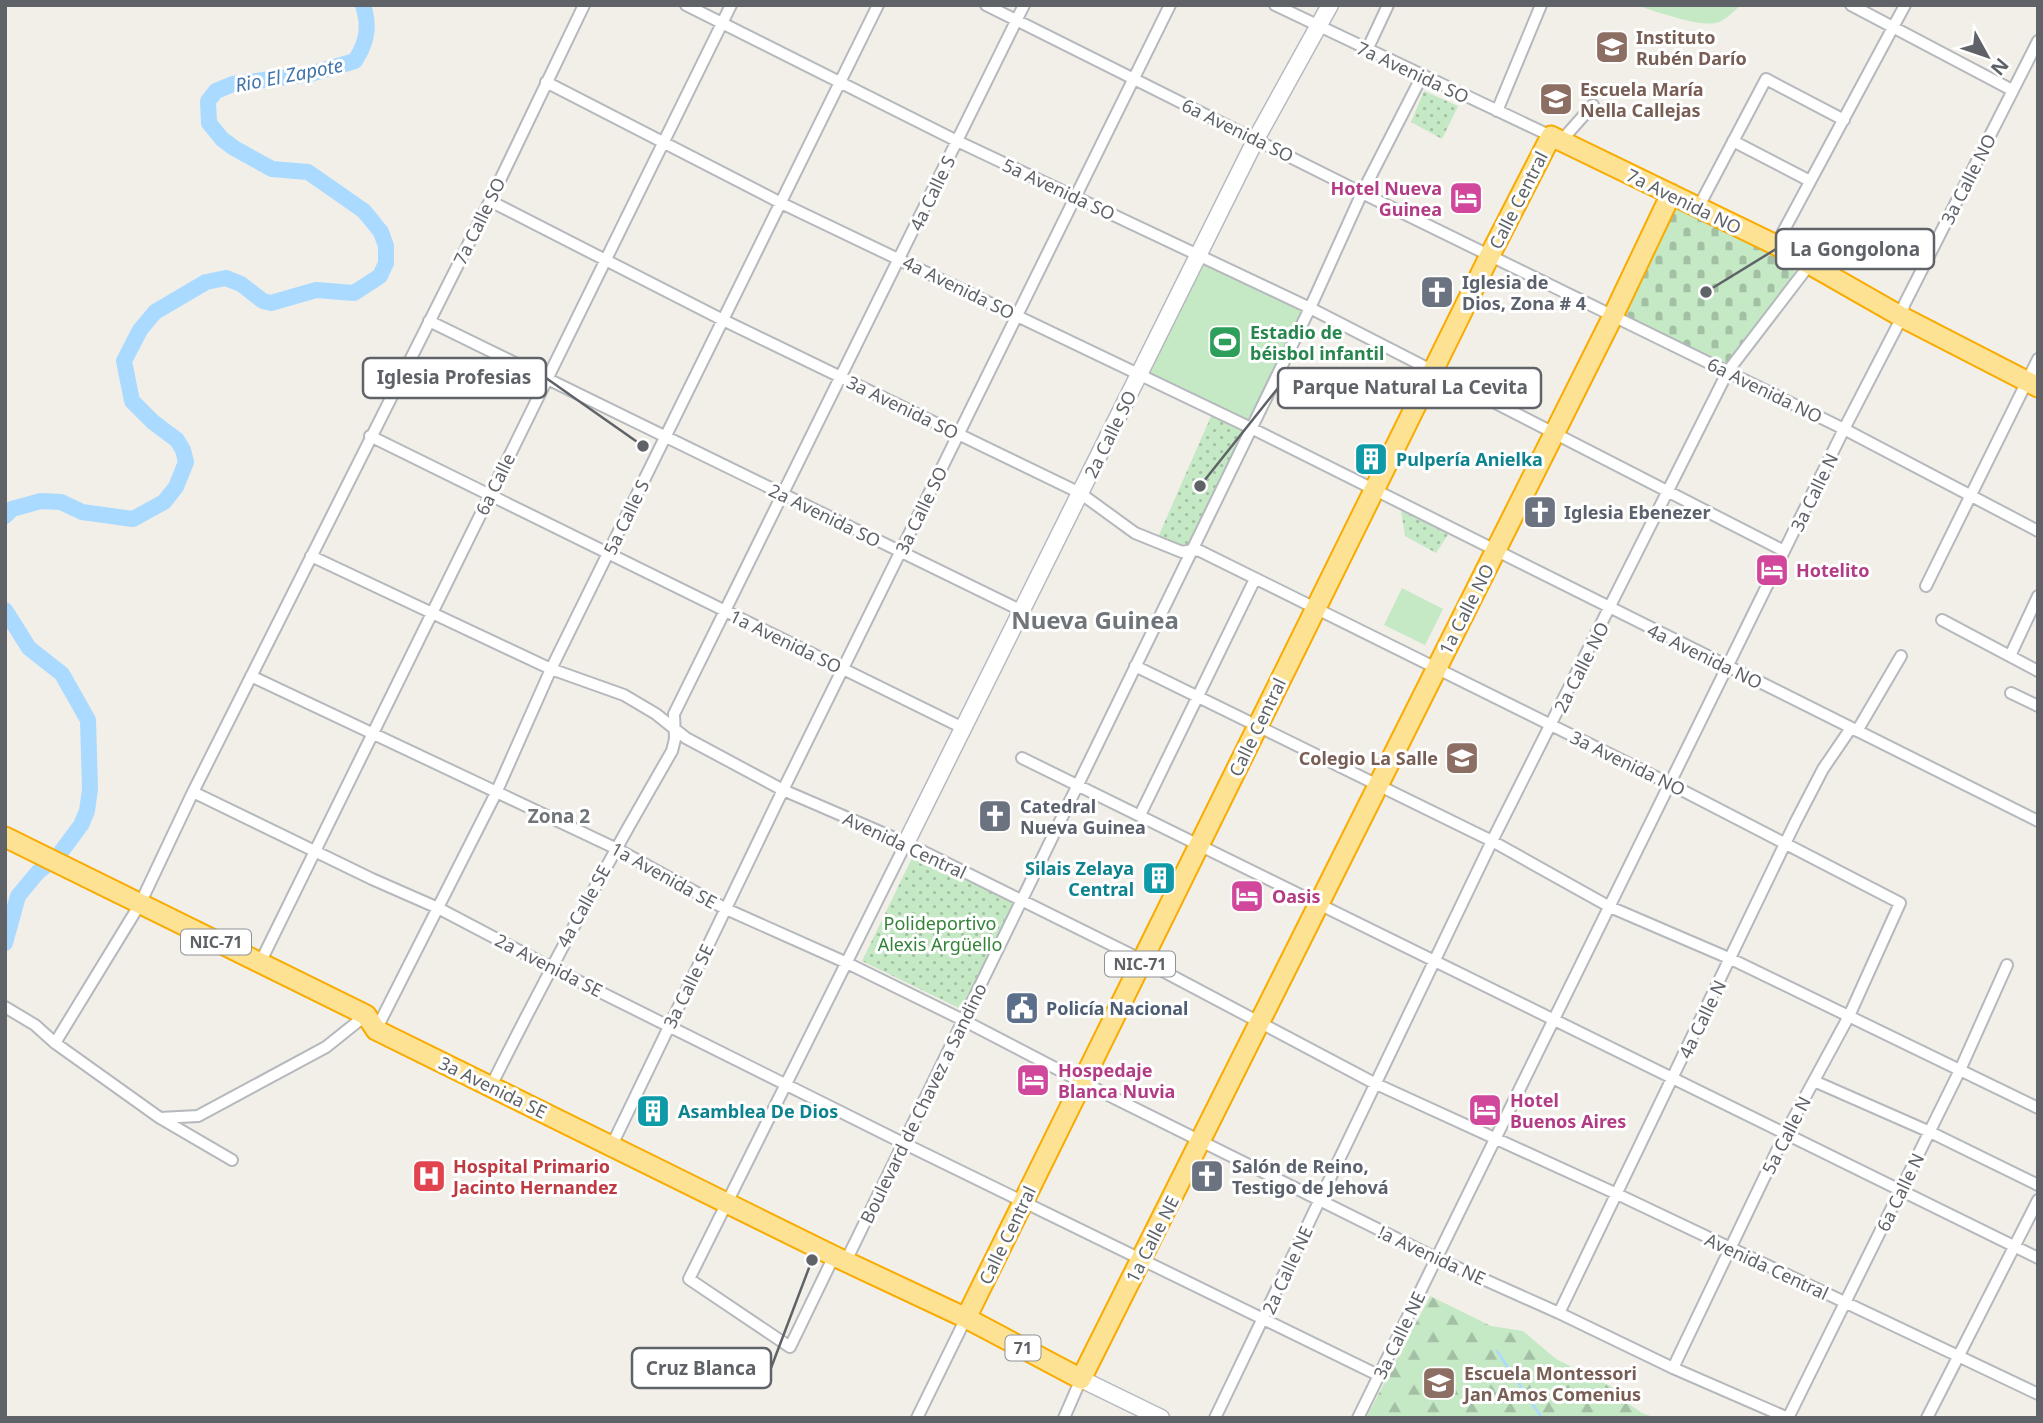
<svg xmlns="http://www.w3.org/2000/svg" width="2043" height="1423" font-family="'Noto Sans',sans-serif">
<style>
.forest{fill:url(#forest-firs)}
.cemetery{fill:url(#cemetery-stones)}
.park{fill:url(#park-dots)}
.pitch{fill:#c5e8c5}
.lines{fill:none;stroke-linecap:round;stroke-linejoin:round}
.stream{stroke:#aadaff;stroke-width:2.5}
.river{stroke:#aadaff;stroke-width:16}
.street-casing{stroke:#b5b8bc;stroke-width:14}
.secondary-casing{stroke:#b6babf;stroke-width:19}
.highway-casing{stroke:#f9ab00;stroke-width:23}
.street{stroke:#fff;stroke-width:10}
.secondary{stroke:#fff;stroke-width:16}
.highway{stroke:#fde293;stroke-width:19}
.labels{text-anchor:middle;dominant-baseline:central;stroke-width:6;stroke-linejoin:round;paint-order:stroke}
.shield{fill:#fff;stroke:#8f9295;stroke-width:2}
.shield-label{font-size:16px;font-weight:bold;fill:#5f6368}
.education-label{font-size:18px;font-weight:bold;fill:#785e54;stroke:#fff;text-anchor:start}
.street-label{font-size:18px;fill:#5f6368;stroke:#fff}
.hotel-label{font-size:18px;font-weight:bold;fill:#b23c85;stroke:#fff;text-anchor:start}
.worship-label{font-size:18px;font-weight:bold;fill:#5b616d;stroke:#fff;text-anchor:start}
.leisure-label{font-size:18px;font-weight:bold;fill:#27864d;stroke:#fff;text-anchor:start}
.culture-label{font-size:18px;font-weight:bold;fill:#0d838f;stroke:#fff;text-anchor:start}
.park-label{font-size:18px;fill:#348238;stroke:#fff}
.service-label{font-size:18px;font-weight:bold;fill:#4e5e75;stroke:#fff;text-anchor:start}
.health-label{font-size:18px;font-weight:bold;fill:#be3a42;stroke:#fff;text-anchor:start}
.water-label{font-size:19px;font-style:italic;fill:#4174aa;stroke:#fff}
.neighbourhood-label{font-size:19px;font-weight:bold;fill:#70757a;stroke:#fff}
.district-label{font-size:24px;font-weight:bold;fill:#70757a;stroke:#fff}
.leader{fill:none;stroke:#5f6368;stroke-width:2.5}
.callout-dot{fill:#5f6368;stroke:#fff;stroke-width:2.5}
.callout{fill:#fff;stroke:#5f6368;stroke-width:2.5}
.callout-label{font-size:19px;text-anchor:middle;font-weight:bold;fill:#5f6368}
</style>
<defs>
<pattern id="forest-firs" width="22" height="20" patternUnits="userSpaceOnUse" patternTransform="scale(1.75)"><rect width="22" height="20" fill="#c5e8c5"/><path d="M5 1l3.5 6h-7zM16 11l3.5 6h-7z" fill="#a3c0a4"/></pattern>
<pattern id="cemetery-stones" width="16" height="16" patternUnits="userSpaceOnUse" patternTransform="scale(1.75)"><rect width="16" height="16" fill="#c5e8c5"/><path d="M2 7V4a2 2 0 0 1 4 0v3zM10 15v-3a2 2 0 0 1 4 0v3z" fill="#a3c0a4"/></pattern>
<pattern id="park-dots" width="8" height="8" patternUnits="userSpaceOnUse" patternTransform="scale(1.75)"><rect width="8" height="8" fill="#c5e8c5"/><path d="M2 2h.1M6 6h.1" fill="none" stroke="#a3c0a4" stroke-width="1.8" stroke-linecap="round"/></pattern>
</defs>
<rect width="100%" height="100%" fill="#f1efe8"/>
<path class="forest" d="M 1430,1296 L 1491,1326 L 1523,1331 L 1556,1359 L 1618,1390 L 1629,1404 L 1642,1413 L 1656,1418 L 1366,1418 Z"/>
<path class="cemetery" d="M 1676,206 L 1790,262 L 1795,272 L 1730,364 L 1725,365 L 1633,323 L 1621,313 Z"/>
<path class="park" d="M 1424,91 L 1458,106 L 1442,139 L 1411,122 Z
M 1212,414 L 1246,431 L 1191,544 L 1184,549 L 1156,542 Z
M 1400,504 L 1451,530 L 1436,553 L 1405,536 Z
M 914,854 L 1018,905 L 965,1011 L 862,961 Z"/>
<path class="pitch" d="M 1634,5 L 1741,5 C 1735,10 1727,19 1719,22 C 1700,29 1655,10 1634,5 Z
M 1201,260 L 1305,311 L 1249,424 L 1145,373 Z
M 1402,588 L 1443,609 L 1425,645 L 1384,625 Z"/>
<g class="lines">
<path class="stream" d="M 1497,1351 L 1542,1418"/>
<path class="river" d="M 5,516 L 12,509 L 41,501 L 61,502 L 82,512 L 133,519 L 164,502 L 176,487 L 186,462 L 183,450 L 177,440 L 153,422 L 132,401 L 124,361 L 140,330 L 155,312 L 206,282 L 226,278 L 241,284 L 263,301 L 271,303 L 316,290 L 354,293 L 380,276 L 386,263 L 386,246 L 381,232 L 364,211 L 308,172 L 272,169 L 234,148 L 222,139 L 209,123 L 208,101 L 216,91 L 233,84 L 310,74 L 355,61 C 367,42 370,27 363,5
M 5,610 L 29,648 L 62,674 L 88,720 L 90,789 L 87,811 L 81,825 L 58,856 L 38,872 L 18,896 L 5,943"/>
<g class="street-casing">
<path id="street" d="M 686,5 L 957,141 L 1310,308 L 1784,551
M 986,5 L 1362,193 L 1844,429 L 2038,531
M 1275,5 L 1551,136
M 1851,5 L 2012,90
M 1367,50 L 1388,5
M 546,82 L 781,203 L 1251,428 L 2038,821
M 1497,111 L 1541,5
M 1561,141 L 1593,105
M 1733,141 L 1810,181
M 490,201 L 723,320 L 1080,493 L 1135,533 L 1182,552 L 1192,550 L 1200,551 L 1670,784 L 1900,903 L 1849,1016 L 1785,1134 L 1673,1368
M 1698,208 L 1766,79 L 1844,120
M 1776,245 L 1905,5
M 429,321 L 1022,611
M 370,436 L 963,728
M 311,556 L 551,669 L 624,695 L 656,714 L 686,738 L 783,790 L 906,843 L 1142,960 L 1374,1083 L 1617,1194 L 2038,1394
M 1926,586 L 2038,359
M 1942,620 L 2038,671
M 2010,656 L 2038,596
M 1135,666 L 1492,841 L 1610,907 L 1731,959 L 2038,1108
M 251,676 L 615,848 L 726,909 L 847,963 L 963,1020 L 1082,1082 L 1436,1258 L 1559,1313 L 1673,1368 L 1788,1418
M 2011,693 L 2038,706
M 1857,731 L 1901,656
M 1022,758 L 2038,1258
M 193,792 L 372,879 L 438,908 L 550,967 L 903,1143 L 1380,1376
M 1140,815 L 1255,579
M 260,963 L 731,5
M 5,1007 L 35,1025 L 55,1043 L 160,1118 L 198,1116 L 326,1047 L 366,1015
M 376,1030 L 496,793 L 551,669 L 878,5
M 55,1043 L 140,904 L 193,792 L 490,201 L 584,5
M 1814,1081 L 1930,1132 L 2038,1185
M 491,1086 C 548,972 608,861 672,751 L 675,739 L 674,714 L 1024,5
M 160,1118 L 232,1160
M 612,1145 L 783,790 L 1170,5
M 834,1256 L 790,1347 L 689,1279 L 906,843
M 846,1261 L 1310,308 L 1362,193 L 1422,76
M 1559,1313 L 1795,823 L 1823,769 L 1851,728
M 917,1418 L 966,1318
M 1064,1418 L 1081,1379
M 1215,1418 L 1492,841 L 1728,371 L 1810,264
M 1358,1418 L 1844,429 L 1902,317 L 1904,305 L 2038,41
M 1788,1418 L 1960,1070 L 2007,965
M 1927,1418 L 2038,1200"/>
</g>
<g class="secondary-casing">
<path id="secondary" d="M 906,843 L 1256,139 L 1330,5
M 1081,1379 L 1161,1418"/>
</g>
<g class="highway-casing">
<path id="highway" d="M 5,837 L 366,1015 L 376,1030 L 834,1256 L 966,1318 L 1081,1379 L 1613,316 L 1671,194
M 966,1318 L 1490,255 L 1551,136 L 1776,245 L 1902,317 L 2038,387"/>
</g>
<use href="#street" class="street"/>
<use href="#secondary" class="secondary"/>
<use href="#highway" class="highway"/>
</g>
<defs>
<g id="school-square" transform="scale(1.75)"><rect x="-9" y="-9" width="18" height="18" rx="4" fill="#8d6e63" stroke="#fff"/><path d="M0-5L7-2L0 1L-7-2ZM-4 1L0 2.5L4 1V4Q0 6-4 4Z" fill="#fff"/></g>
<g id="hotel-square" transform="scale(1.75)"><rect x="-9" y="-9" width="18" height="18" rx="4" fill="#d1479c" stroke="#fff"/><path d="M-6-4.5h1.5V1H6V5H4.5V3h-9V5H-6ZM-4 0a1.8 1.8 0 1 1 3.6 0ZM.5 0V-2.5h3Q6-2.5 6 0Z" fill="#fff"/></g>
<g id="church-square" transform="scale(1.75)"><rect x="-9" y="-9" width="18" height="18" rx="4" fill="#6b7280" stroke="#fff"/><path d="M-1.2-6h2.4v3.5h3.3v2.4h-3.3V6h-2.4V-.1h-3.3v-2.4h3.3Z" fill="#fff"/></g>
<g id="stadium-square" transform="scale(1.75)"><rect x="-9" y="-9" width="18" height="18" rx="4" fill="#2e9e5b" stroke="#fff"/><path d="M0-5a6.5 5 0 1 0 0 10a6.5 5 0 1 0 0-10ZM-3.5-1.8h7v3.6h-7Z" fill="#fff"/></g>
<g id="building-square" transform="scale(1.75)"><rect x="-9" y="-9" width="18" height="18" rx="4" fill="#0f9aa8" stroke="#fff"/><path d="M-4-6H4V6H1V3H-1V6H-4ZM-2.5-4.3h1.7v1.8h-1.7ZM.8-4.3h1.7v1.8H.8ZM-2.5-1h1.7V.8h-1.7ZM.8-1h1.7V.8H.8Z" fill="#fff"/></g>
<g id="civic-square" transform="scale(1.75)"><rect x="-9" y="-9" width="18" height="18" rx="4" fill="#5c6f8a" stroke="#fff"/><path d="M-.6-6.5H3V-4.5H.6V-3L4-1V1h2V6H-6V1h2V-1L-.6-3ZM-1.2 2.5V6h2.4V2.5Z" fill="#fff"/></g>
<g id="hospital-square" transform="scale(1.75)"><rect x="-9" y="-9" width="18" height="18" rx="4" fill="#e0444e" stroke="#fff"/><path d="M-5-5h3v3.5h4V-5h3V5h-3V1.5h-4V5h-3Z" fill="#fff"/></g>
</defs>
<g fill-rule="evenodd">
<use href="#school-square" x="1612" y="47"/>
<use href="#school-square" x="1556" y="99"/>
<use href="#hotel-square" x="1466" y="198"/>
<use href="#church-square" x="1437" y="292"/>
<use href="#stadium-square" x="1225" y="342"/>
<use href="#building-square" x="1371" y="459"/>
<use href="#church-square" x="1540" y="512"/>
<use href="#hotel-square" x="1772" y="570"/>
<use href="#school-square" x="1462" y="758"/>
<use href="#church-square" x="995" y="816"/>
<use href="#building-square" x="1159" y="878"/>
<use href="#hotel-square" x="1247" y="896"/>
<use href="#civic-square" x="1022" y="1008"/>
<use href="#hotel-square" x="1033" y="1080"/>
<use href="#hotel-square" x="1485" y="1110"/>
<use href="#building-square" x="653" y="1111"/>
<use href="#hospital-square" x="429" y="1176"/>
<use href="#church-square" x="1207" y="1176"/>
<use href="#school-square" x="1439" y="1383"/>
</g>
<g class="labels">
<g class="shield">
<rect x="181" y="929.5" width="70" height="25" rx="5"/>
<rect x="1105" y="951.5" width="70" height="25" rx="5"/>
<rect x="1005.5" y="1335.5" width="35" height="25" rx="5"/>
</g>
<g class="shield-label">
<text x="216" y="942">NIC-71</text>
<text x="1140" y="964">NIC-71</text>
<text x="1023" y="1348">71</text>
</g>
<g class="education-label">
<text x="1636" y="37">Instituto<tspan x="1636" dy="21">Rubén Darío</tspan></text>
<text x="1580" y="89">Escuela María<tspan x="1580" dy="21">Nella Callejas</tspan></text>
<text x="1438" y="758" text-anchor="end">Colegio La Salle</text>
<text x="1464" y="1373">Escuela Montessori<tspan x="1464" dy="21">Jan Amos Comenius</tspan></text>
</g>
<g class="street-label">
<text transform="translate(1413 72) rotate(25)">7a Avenida SO</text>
<text transform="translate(1238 130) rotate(26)">6a Avenida SO</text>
<text transform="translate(1968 179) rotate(-63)">3a Calle NO</text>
<text transform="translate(1059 189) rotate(25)">5a Avenida SO</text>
<text transform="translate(932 193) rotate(-64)">4a Calle S</text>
<text transform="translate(1518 200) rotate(-63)">Calle Central</text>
<text transform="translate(1684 201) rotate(26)">7a Avenida NO</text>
<text transform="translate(479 221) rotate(-64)">7a Calle SO</text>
<text transform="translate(959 287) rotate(26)">4a Avenida SO</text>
<text transform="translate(1765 390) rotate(26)">6a Avenida NO</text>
<text transform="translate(903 407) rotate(26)">3a Avenida SO</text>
<text transform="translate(1110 434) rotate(-64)">2a Calle SO</text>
<text transform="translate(495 484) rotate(-64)">6a Calle</text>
<text transform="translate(1814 492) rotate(-64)">3a Calle N</text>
<text transform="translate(921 510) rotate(-64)">3a Calle SO</text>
<text transform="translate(825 515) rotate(26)">2a Avenida SO</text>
<text transform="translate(626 517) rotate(-64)">5a Calle S</text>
<text transform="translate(1466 609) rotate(-63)">1a Calle NO</text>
<text transform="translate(786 641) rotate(26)">1a Avenida SO</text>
<text transform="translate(1705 656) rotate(26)">4a Avenida NO</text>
<text transform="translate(1581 667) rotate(-63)">2a Calle NO</text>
<text transform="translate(1257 727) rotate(-64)">Calle Central</text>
<text transform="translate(1628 763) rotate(26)">3a Avenida NO</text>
<text transform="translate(905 845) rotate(25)">Avenida Central</text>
<text transform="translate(664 875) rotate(29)">1a Avenida SE</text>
<text transform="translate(583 906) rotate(-61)">4a Calle SE</text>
<text transform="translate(549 965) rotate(27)">2a Avenida SE</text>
<text transform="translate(688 986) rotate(-64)">3a Calle SE</text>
<text transform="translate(1702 1019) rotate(-64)">4a Calle N</text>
<text transform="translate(493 1087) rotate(26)">3a Avenida SE</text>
<text transform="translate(923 1103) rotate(-64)">Boulevard de Chavez a Sandino</text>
<text transform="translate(1786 1135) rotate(-63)">5a Calle N</text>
<text transform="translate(1900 1192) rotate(-64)">6a Calle N</text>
<text transform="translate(1007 1235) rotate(-64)">Calle Central</text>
<text transform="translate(1152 1239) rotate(-63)">1a Calle NE</text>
<text transform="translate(1432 1255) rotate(25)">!a Avenida NE</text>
<text transform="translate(1767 1266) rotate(25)">Avenida Central</text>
<text transform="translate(1287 1270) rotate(-65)">2a Calle NE</text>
<text transform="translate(1399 1335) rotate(-64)">3a Calle NE</text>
</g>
<g class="hotel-label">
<text x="1442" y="188" text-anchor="end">Hotel Nueva<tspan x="1442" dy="21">Guinea</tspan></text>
<text x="1796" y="570">Hotelito</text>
<text x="1272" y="896">Oasis</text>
<text x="1058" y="1070">Hospedaje<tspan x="1058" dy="21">Blanca Nuvia</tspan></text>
<text x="1510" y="1100">Hotel<tspan x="1510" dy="21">Buenos Aires</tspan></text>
</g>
<g class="worship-label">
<text x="1462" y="282">Iglesia de<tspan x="1462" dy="21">Dios, Zona # 4</tspan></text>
<text x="1564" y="512">Iglesia Ebenezer</text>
<text x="1020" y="806">Catedral<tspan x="1020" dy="21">Nueva Guinea</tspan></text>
<text x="1232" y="1166">Salón de Reino,<tspan x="1232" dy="21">Testigo de Jehová</tspan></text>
</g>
<g class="leisure-label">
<text x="1250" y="332">Estadio de<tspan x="1250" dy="21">béisbol infantil</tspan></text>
</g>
<g class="culture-label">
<text x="1396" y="459">Pulpería Anielka</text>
<text x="1134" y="868" text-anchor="end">Silais Zelaya<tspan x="1134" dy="21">Central</tspan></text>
<text x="678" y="1111">Asamblea De Dios</text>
</g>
<g class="park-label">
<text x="940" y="923">Polideportivo<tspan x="940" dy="21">Alexis Argüello</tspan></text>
</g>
<g class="service-label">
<text x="1046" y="1008">Policía Nacional</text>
</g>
<g class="health-label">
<text x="453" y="1166">Hospital Primario<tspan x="453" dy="21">Jacinto Hernandez</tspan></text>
</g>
<g class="water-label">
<text transform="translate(289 75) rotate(-11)">Rio El Zapote</text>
</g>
<g class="neighbourhood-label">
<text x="559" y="816">Zona 2</text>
</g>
<g class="district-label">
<text x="1095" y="619">Nueva Guinea</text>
</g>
</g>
<path class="leader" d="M1706 292L1776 249M643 446L546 378M1200 486L1278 388M812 1260L771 1368"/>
<g class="callout-dot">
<circle cx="1706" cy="292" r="7"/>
<circle cx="643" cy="446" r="7"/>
<circle cx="1200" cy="486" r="7"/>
<circle cx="812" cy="1260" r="7"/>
</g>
<g class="callout">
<rect x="1776" y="229" width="158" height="40" rx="7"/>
<rect x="363" y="358" width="183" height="40" rx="7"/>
<rect x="1278" y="368" width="263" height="40" rx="7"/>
<rect x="632" y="1348" width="139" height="40" rx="7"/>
</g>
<g class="callout-label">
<text x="1855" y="256">La Gongolona</text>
<text x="454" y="384">Iglesia Profesias</text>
<text x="1410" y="394">Parque Natural La Cevita</text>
<text x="701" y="1375">Cruz Blanca</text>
</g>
<rect width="2043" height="1423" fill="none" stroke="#5f6368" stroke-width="14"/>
<g transform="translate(1987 56) rotate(130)" stroke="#ffffff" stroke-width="5" paint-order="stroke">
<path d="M0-5L12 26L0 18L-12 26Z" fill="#5f6368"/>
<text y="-10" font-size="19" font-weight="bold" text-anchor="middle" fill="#5f6368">N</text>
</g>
</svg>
